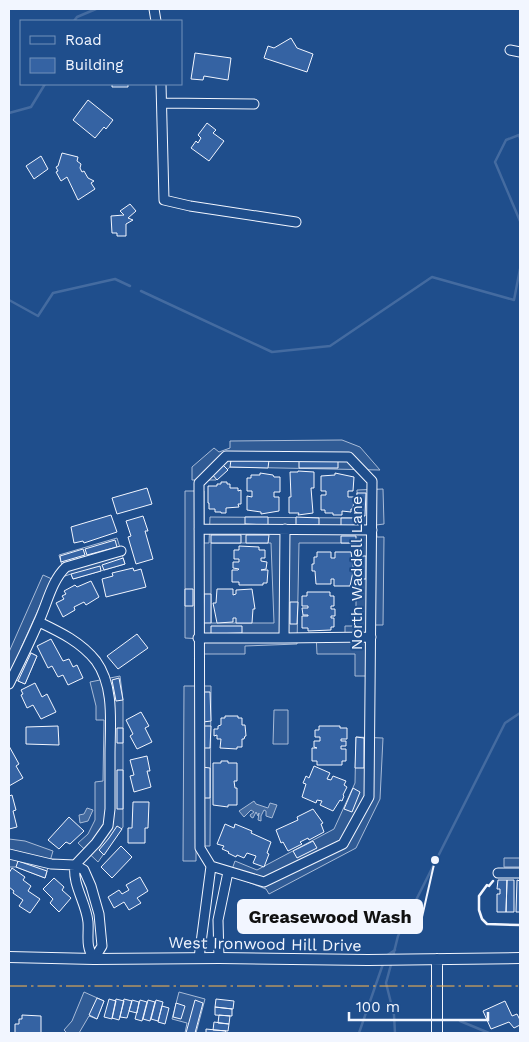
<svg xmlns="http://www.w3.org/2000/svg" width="529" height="1042" font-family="'Work Sans',sans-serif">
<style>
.built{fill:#305b95;stroke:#a8bbd7;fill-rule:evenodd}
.water{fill:#446ba0;stroke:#a8bbd7}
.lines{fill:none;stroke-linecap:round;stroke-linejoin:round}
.stream{stroke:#446ba0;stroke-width:2.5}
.building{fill:#3563a3;stroke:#f2f6ff}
.minor-casing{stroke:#f2f6ff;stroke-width:11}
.tertiary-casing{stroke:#f2f6ff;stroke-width:12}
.minor{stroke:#1f4e8c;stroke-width:9}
.tertiary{stroke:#1f4e8c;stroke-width:10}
.wall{stroke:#f2f6ff;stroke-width:2.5}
.power{stroke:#ffb74d;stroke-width:1;stroke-dasharray:18 4 2.5 4;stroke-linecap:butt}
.labels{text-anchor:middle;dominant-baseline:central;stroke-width:4;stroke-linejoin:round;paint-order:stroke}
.street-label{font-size:16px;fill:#f2f6ff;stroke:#1f4e8c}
.leader{fill:none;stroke:#f2f6ff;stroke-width:2}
.callout-dot{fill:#f2f6ff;stroke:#1f4e8c;stroke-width:2}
.callout{fill:#f2f6ff;stroke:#f2f6ff;stroke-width:2}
.callout-label{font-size:18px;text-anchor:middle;font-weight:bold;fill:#111}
</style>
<rect width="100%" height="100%" fill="#1f4e8c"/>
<path class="built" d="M 342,440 L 360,447 L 380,470 L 230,467 L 216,480 L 192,480 L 192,467 L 214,448 L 219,452 L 230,448 L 230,441 Z
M 383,489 L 384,524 L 376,525 L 377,537 L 384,537 L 383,625 L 374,625 L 374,676 L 355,676 L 355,654 L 317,654 L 316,634 L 345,633 L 345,626 L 356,626 L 356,543 L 299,543 L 297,644 L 245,646 L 245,654 L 203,654 L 203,639 L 185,638 L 185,491 L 204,491 L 204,543 L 209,543 L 210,517 L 357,518 L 357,490 ZM 211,543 L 271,543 L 274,623 L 211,623 Z
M 117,538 L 125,564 L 73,579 L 71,574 L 65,576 L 59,555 Z
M 43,575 L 52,579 L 21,648 L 37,656 L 25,684 L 9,677 L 9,652 Z
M 120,676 L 123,700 L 123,827 L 98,862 L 78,843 L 88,834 L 95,820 L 95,782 L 103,781 L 104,720 L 96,720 L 96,706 L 90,682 Z
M 184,686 L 211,686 L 210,846 L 196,846 L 196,861 L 183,861 Z
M 274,710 L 288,710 L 288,744 L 273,744 Z
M 356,737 L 383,738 L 380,799 L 356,848 L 269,894 L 266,889 L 230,875 L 235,861 L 257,870 L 334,829 L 355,783 Z
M 9,839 L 25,841 L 53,851 L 45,878 L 16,867 L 9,867 Z
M 504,858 L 520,858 L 520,867 L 504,867 Z
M 84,992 L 104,1001 L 97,1019 L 89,1016 L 79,1033 L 67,1033 L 64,1030 L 72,1021 Z
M 179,992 L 205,999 L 196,1033 L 185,1033 L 187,1023 L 172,1019 Z"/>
<path class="water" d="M 254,801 L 256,804 L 268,808 L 270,803 L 277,805 L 272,818 L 266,816 L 266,811 L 264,810 L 261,816 L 261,821 L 258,820 L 259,813 L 258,816 L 256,812 L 253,818 L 251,817 L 250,815 L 254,812 L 251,810 L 244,817 L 239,811 Z
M 87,808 L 93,810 L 88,821 L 80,823 L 79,815 L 84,814 Z"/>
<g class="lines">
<path class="stream" d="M 74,21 L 77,17 L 96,9
M 9,113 L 31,107 L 45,84
M 520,138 L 519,135 L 506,140 L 495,162 L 520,221
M 141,291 L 272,352 L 330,346 L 432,277 L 514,300 L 520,269
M 9,300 L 38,316 L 53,293 L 115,279 L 130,286
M 386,956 L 395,950
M 393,956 L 398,936 L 505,723 L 520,713
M 392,961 L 386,983 L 394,1015 L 395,1033
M 460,1021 L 489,1033
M 359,1033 L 383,964"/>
</g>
<path class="building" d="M 291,38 L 297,48 L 313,54 L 307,72 L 264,58 L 268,46 L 274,48 Z
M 195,53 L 231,58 L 228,80 L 204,76 L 203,80 L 191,79 Z
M 112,84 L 128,84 L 128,87 L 112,87 Z
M 88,100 L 113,120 L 106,129 L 104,127 L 95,138 L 73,120 Z
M 207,123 L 216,130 L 213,133 L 224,141 L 209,161 L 191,148 L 196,141 L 198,143 L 201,138 L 198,135 Z
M 62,153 L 78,157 L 77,161 L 81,164 L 80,168 L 82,172 L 84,171 L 88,178 L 94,181 L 91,183 L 95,189 L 78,200 L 67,177 L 61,181 L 56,172 L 58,171 L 56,167 L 58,166 Z
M 41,156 L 48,169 L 34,179 L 26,166 Z
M 130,204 L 136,211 L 128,218 L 133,220 L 126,224 L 126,236 L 117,236 L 117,233 L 112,233 L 111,216 L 124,215 L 120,211 Z
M 231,460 L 269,460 L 268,468 L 230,467 Z
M 299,460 L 338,460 L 338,468 L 299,468 Z
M 222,464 L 228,470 L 217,480 L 212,474 Z
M 298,471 L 314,472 L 314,488 L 311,488 L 313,513 L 298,515 L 299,513 L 289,513 L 289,497 L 291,497 L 290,472 L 298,472 Z
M 260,473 L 273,475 L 274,477 L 280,477 L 280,492 L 274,492 L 274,497 L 279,497 L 279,511 L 261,514 L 261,512 L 247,510 L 247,496 L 252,497 L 252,491 L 247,491 L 247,478 L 251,478 L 251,475 L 260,475 Z
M 335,473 L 354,477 L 353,491 L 348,491 L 348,497 L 354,497 L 353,509 L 351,509 L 351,512 L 342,511 L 342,515 L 333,515 L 333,513 L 325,513 L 325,510 L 321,510 L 321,495 L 326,495 L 326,491 L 321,491 L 321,476 L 335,475 Z
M 221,482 L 227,482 L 227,484 L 230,484 L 230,488 L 238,488 L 238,491 L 241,490 L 241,504 L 238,504 L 239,507 L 226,508 L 226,513 L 221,513 L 221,512 L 215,512 L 215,509 L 209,509 L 209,503 L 208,503 L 208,486 L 217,486 L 217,484 L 221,484 Z
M 147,488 L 152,504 L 117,514 L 112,498 Z
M 357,493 L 366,493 L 365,516 L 357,516 Z
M 111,515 L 117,532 L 84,543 L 83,541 L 74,543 L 71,527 Z
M 143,516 L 148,531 L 145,531 L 153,559 L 136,564 L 128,537 L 131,536 L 126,521 Z
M 245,517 L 268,517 L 268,525 L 245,524 Z
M 296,517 L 319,518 L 319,525 L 296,525 Z
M 341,518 L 357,518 L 357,525 L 341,526 Z
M 211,535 L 241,535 L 241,543 L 211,543 Z
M 246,535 L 269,535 L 268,543 L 246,543 Z
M 341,536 L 356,536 L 356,543 L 341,543 Z
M 115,540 L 117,547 L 87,555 L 85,549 Z
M 239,546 L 259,547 L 259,550 L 265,550 L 265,558 L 261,558 L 261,561 L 267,562 L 266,569 L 261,570 L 268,570 L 267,583 L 263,583 L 263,585 L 239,585 L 239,582 L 232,582 L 232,570 L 238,570 L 239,569 L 233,568 L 233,562 L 239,562 L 239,559 L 234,559 L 234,550 L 239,550 Z
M 83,549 L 85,555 L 61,562 L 60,556 Z
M 317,552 L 331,552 L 331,558 L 335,558 L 335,552 L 351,552 L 354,572 L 353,572 L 350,586 L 334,586 L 334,579 L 331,579 L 331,584 L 316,584 L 315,571 L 312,571 L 312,564 L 314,564 L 314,557 L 317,557 Z
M 356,556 L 366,556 L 366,579 L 356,579 Z
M 123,558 L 125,564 L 104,570 L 102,565 Z
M 100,566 L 101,571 L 73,579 L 71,574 Z
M 133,568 L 134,571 L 141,569 L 146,587 L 106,597 L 102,579 L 113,576 L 112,573 Z
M 91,581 L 99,597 L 86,605 L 84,602 L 74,607 L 75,610 L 63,617 L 56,603 L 64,599 L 62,596 L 66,594 L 64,591 L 75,585 L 77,587 Z
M 185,589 L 193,589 L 193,606 L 185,606 Z
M 217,589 L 233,589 L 233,595 L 236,594 L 236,590 L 252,589 L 255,609 L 253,609 L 252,623 L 236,623 L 236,618 L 233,618 L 233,622 L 217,623 L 213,603 L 216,603 Z
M 307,592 L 330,592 L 330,596 L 334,596 L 334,606 L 331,606 L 331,609 L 335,609 L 335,616 L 331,616 L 331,618 L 334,618 L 334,627 L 331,627 L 331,630 L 308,631 L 308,628 L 302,628 L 302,616 L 308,616 L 308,615 L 303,615 L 302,608 L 308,608 L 308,606 L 302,606 L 302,596 L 307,596 Z
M 204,594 L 211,594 L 211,623 L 203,623 Z
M 290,602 L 298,602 L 297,624 L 290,624 Z
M 211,626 L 242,626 L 242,633 L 211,634 Z
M 137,634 L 148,648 L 118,669 L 107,656 Z
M 51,639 L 63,661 L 69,659 L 73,667 L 77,665 L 83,678 L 68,685 L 63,675 L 58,677 L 52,666 L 48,668 L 37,646 Z
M 31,653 L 37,656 L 25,684 L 18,681 Z
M 119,678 L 123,700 L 116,701 L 112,680 Z
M 35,683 L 42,697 L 47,694 L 56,712 L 41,719 L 33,705 L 27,708 L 21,695 L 23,694 L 21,690 Z
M 202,692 L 210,692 L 211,721 L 203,722 Z
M 141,712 L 149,726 L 145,728 L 152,742 L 137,749 L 130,736 L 133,734 L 126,720 Z
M 225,716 L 238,716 L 238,718 L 242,718 L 242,725 L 245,725 L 246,736 L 245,736 L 244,739 L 242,739 L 242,747 L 237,747 L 237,749 L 220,748 L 221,739 L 217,739 L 217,735 L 214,736 L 214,729 L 218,729 L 218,726 L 221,725 L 221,718 L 225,718 Z
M 58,726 L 59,745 L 26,744 L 26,727 Z
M 203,726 L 211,726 L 210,748 L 203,748 Z
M 319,726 L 340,726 L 340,728 L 347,728 L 347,739 L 341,739 L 341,741 L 346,741 L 346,746 L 341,746 L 341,749 L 346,749 L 346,761 L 342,761 L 342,765 L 317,765 L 317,761 L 312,761 L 312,748 L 317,748 L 314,747 L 314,741 L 320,741 L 320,737 L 315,737 L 315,730 L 319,730 Z
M 117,728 L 123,728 L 123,743 L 117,743 Z
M 356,737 L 364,738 L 364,768 L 355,768 Z
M 9,746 L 19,764 L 16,766 L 23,778 L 9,786 Z
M 147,756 L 150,771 L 147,771 L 151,787 L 134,792 L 130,776 L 134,775 L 130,760 Z
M 221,761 L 228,761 L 228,763 L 237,763 L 237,781 L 234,781 L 235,788 L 237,788 L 237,805 L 228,805 L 228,807 L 213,805 L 213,763 L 221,763 Z
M 314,766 L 330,773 L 327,779 L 331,780 L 333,776 L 346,781 L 344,785 L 347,787 L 343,795 L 344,796 L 342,801 L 340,800 L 333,811 L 320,805 L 322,801 L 317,800 L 316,803 L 302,797 L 306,784 L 303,783 L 306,776 L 309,778 Z
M 202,767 L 210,768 L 210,798 L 201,798 Z
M 117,770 L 123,770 L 123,809 L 117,809 Z
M 353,788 L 360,792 L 352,812 L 344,809 Z
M 12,795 L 16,810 L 13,811 L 17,827 L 9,829 L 9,796 Z
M 133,802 L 149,802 L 148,828 L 145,828 L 145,843 L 128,843 L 128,828 L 132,828 Z
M 313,809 L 323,823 L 321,824 L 324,832 L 309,840 L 308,838 L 300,842 L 302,844 L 288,851 L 283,842 L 281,843 L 276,830 L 298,820 L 297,817 Z
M 69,817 L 84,831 L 70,844 L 66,842 L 59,849 L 48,840 Z
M 225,824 L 234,828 L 235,824 L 252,831 L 251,833 L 271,842 L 267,853 L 269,854 L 264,867 L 253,863 L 256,856 L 247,853 L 244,858 L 237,855 L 236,857 L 228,853 L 229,852 L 222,849 L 224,846 L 217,844 Z
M 117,826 L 122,829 L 104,855 L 99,850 L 109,838 Z
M 313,841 L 317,848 L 297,858 L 293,851 Z
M 121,846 L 132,857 L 112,878 L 101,867 Z
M 18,861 L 47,871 L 45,878 L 16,867 Z
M 12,868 L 25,877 L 23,880 L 31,886 L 28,891 L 40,899 L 30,913 L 19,906 L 23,900 L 13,893 L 14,891 L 9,887 L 9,873 Z
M 140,877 L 148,891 L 137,898 L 141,903 L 129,910 L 124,902 L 114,908 L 108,897 L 119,890 L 122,894 L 129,890 L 126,885 Z
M 54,878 L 64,887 L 62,890 L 71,898 L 59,912 L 50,903 L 53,899 L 43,889 Z
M 498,880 L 507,880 L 506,912 L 497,912 L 497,894 L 500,894 L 500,889 L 497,889 Z
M 507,880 L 514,880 L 514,912 L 506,912 Z
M 517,880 L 520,881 L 520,912 L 516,912 Z
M 97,998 L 104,1001 L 97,1019 L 89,1015 Z
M 109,999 L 116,1001 L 112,1019 L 104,1017 Z
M 116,999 L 124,1001 L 119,1020 L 112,1018 Z
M 124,999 L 132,1001 L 127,1018 L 120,1017 Z
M 216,999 L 234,1001 L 233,1009 L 215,1007 Z
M 132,1000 L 139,1002 L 137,1013 L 129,1011 Z
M 140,1000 L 147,1002 L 142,1021 L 135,1019 Z
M 148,1000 L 155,1002 L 150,1021 L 143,1019 Z
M 156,1000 L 163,1002 L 158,1021 L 151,1019 Z
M 195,1000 L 203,1003 L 195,1033 L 186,1033 Z
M 505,1001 L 512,1016 L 517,1014 L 520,1020 L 520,1025 L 514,1028 L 509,1022 L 491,1029 L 483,1011 Z
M 176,1003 L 185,1006 L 181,1019 L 173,1017 Z
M 162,1006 L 169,1008 L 165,1024 L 158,1022 Z
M 215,1007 L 232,1009 L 232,1016 L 215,1015 Z
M 22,1015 L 41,1016 L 41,1033 L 15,1033 L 15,1024 L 19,1024 L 19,1019 L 22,1019 Z
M 219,1015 L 230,1016 L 229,1024 L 218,1023 Z
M 214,1022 L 229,1024 L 228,1031 L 213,1030 Z
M 206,1029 L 226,1031 L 225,1033 L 206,1033 Z"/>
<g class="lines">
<g class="minor-casing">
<path id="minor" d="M 154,9 L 156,21
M 510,50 L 520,52
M 161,84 L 164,200 L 190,206 L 296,222
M 162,103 L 254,104
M 226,456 L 349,457 L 372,481 L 369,797 L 343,844 L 264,882 L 211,866 L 200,848 L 199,483 Z
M 199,529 L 372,530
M 198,638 L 284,638 L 285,529
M 284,638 L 371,637
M 9,684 C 19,664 29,644 38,623 C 47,605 51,581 66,567 L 121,551
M 9,854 L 51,864 L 75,865 L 96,843 L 108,826 L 110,809 C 110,791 110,773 110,755 C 110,725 115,687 96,661 C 81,642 60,632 39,622
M 75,865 L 84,870 L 91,886 L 99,914 L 102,946 L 94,959 C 85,946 89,936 88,922 C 86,902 72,885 75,865 Z
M 498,873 L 520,873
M 199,958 L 211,866
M 219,958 L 218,920 L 228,872"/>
</g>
<g class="tertiary-casing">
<path id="tertiary" d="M 9,957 L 94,959 L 219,958 L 368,960 L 520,958
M 437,959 L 437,1033"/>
</g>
<use href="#minor" class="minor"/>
<use href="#tertiary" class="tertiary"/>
<path class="wall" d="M 493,881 L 489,886 L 487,885 L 479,896 L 479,910 L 482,919 L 487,924 L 520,925"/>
<path class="power" d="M 9,986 L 520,986"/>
</g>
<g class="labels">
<g class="street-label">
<text transform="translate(356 573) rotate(-90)">North Waddell Lane</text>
<text transform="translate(265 944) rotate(1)">West Ironwood Hill Drive</text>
</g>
</g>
<path class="leader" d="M435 860L422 917"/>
<circle class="callout-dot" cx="435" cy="860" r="5"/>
<rect class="callout" x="238" y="900" width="184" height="33" rx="5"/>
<g class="callout-label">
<text x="330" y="923">Greasewood Wash</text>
</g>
<rect width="529" height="1042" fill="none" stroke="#f2f6ff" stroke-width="20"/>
<rect x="20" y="20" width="162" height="65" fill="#1f4e8c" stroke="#7391ba"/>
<rect x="30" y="36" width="25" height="8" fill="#1f4e8c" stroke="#7391ba"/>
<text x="65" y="45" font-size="15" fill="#f2f6ff">Road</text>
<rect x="30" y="58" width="25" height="15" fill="#3563a3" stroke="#7391ba"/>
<text x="65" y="70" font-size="15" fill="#f2f6ff">Building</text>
<path d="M349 1012v8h139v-8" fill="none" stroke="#f2f6ff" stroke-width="2.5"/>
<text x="356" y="1012" font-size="15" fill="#f2f6ff" stroke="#1f4e8c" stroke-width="4" paint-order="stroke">100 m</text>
</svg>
